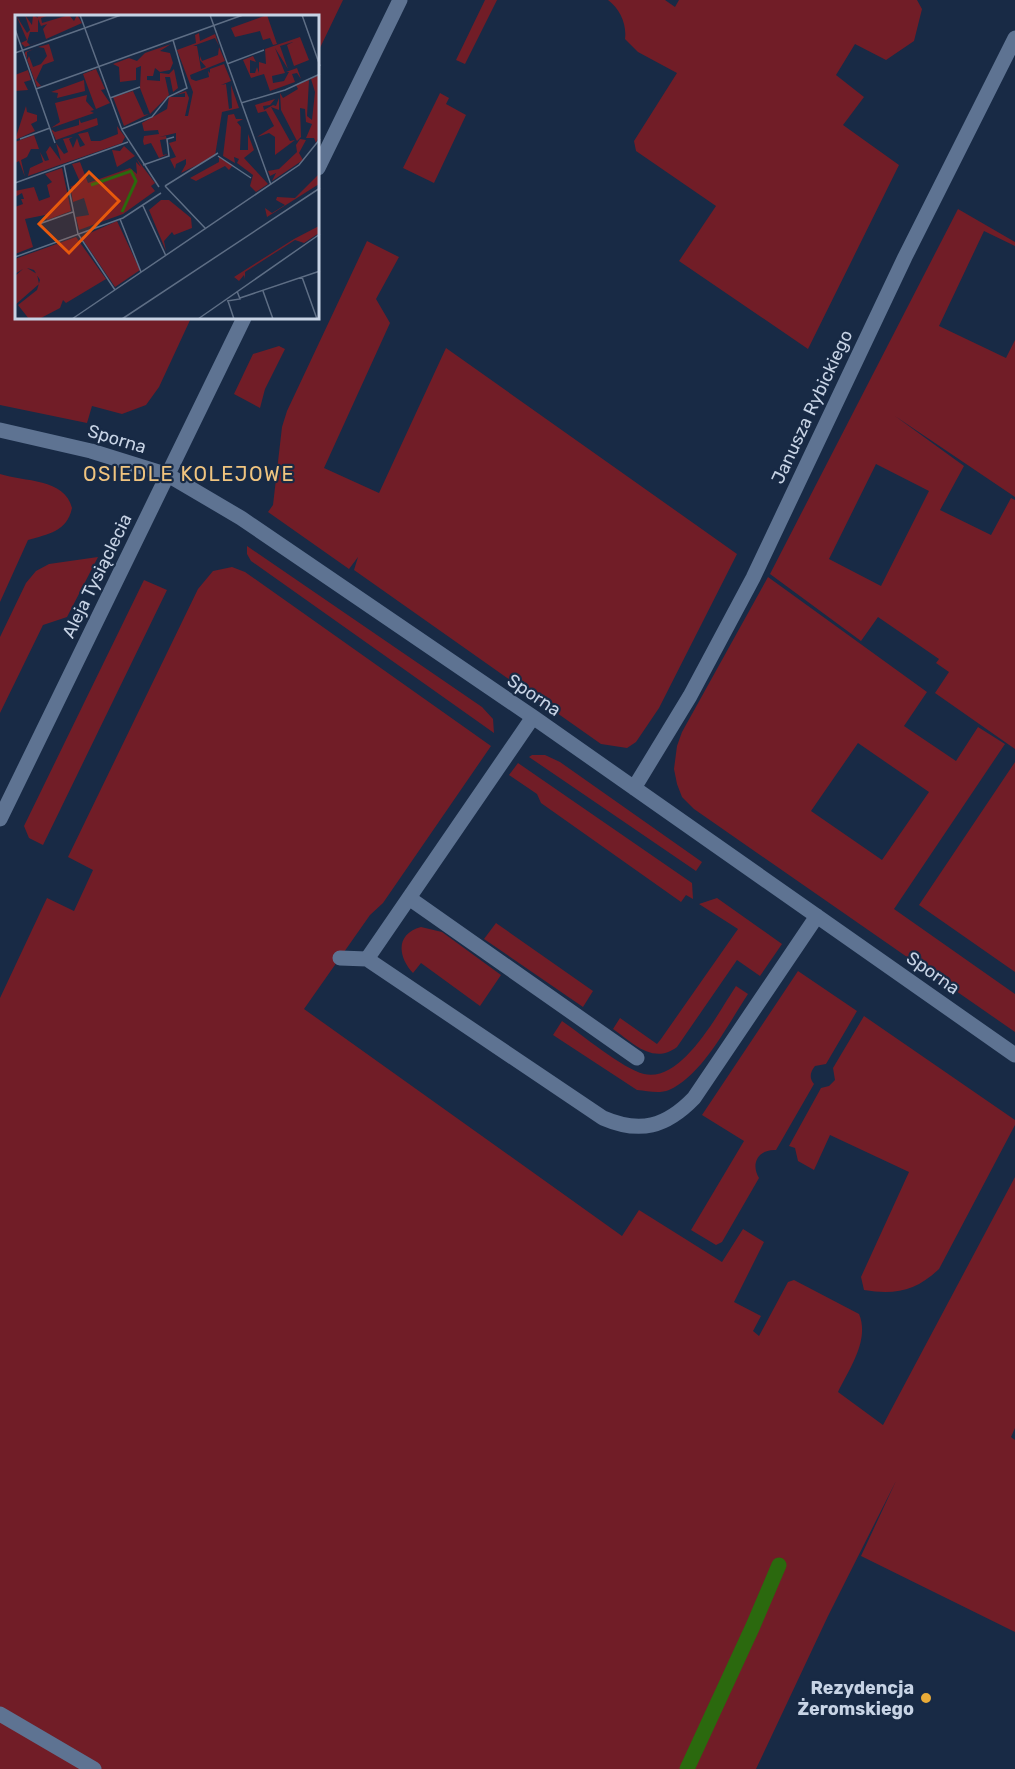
<svg xmlns="http://www.w3.org/2000/svg" width="1015" height="1769" font-family="Rubik,sans-serif">
<style>
.green{fill:#711d27;fill-rule:evenodd}
.lines{fill:none;stroke-linecap:round;stroke-linejoin:round}
.stream{stroke:#2b690e;stroke-width:15}
.minor{stroke:#5e7392;stroke-width:15}
.poi-dot{fill:#e9ab38;stroke:#182a45;stroke-width:2}
.labels{text-anchor:middle;dominant-baseline:central;stroke-width:4.5;stroke-linejoin:round;paint-order:stroke}
.street-label{font-size:18px;fill:#c7d3e5;stroke:#182a45}
.poi-label{font-size:18px;font-weight:bold;fill:#c7d3e5;stroke:#182a45;text-anchor:end}
.neighbourhood-label{font-size:20px;letter-spacing:1.5px;fill:#f0c47f;stroke:#182a45}
.inset-river{fill:none;stroke:#2b690e;stroke-width:3}
.inset-road{fill:none;stroke:#5e6e85;stroke-width:1.5}
.view{fill:#e8590c;fill-opacity:0.15;stroke:#e8590c;stroke-width:3}
.inset-edge{fill:none;stroke:#c7d3e5;stroke-width:3}
</style>
<rect width="100%" height="100%" fill="#182a45"/>
<path class="green" d="M 0,0 L 343,0 L 318,52 L 318,16 L 16,16 L 16,318 L 191,318 L 159,387 L 146,405 L 122,414 L 92,406 L 87,423 L 0,405 Z
M 485,0 L 497,0 L 465,64 L 456,60 Z
M 608,0 L 665,0 L 675,7 L 679,0 L 917,0 L 922,9 L 914,41 L 886,60 L 855,44 L 836,75 L 864,97 L 843,125 L 899,165 L 808,349 L 679,261 L 716,206 L 636,151 L 634,141 L 677,73 L 638,52 L 625,39 C 627,24 620,9 608,0 Z
M 440,93 L 449,98 L 446,104 L 466,115 L 434,183 L 403,168 Z
M 958,209 L 1015,242 L 1015,246 L 984,231 L 939,326 L 1006,358 L 1015,340 L 1015,497 L 895,416 L 964,466 L 940,510 L 991,535 L 1011,498 L 1015,500 L 1015,749 L 935,693 L 949,672 L 936,663 L 939,659 L 878,617 L 861,641 L 770,574 ZM 876,464 L 929,491 L 881,586 L 829,559 Z
M 367,241 L 399,257 L 376,299 L 390,323 L 324,468 L 379,493 L 446,348 L 737,554 L 659,708 L 636,742 L 627,748 L 601,744 L 354,570 L 358,557 L 349,569 L 268,512 L 273,505 L 282,427 L 287,411 Z
M 279,346 L 285,349 L 265,389 L 260,408 L 234,394 L 253,354 Z
M 0,474 C 24,482 65,478 72,508 C 67,532 48,534 28,540 L 0,602 Z
M 247,546 L 482,707 L 493,719 L 494,733 L 251,561 L 247,554 Z
M 98,557 L 67,617 L 43,625 L 0,713 L 0,637 L 26,583 L 36,571 L 49,564 Z
M 232,567 L 245,572 L 491,746 L 383,903 L 370,915 L 304,1009 L 622,1236 L 639,1210 L 722,1262 L 743,1229 L 764,1242 L 734,1302 L 761,1316 L 753,1331 L 759,1336 L 788,1282 L 794,1280 L 859,1314 C 870,1340 849,1369 838,1392 L 883,1425 L 1015,1177 L 1015,1428 L 1011,1437 L 1015,1440 L 1015,1632 L 861,1556 L 896,1481 L 828,1616 L 756,1769 L 0,1769 L 0,998 L 47,898 L 74,911 L 93,870 L 68,857 L 198,589 L 213,571 Z
M 768,577 L 927,692 L 904,726 L 956,761 L 978,727 L 1005,744 L 894,909 L 1015,994 L 1015,1032 L 694,809 L 682,797 L 677,784 L 674,769 L 677,746 L 682,732 ZM 858,743 L 929,792 L 882,860 L 811,811 Z
M 144,580 L 167,590 L 43,845 L 29,838 L 24,826 Z
M 532,755 L 545,755 L 560,762 L 702,862 L 696,871 L 529,757 Z
M 1015,762 L 1015,972 L 919,905 Z
M 518,763 L 692,883 L 693,899 L 686,895 L 681,902 L 541,803 L 537,794 L 509,775 Z
M 717,898 L 782,944 L 760,976 L 737,960 L 677,1047 C 653,1065 633,1043 613,1029 L 620,1018 L 657,1044 L 661,1039 L 738,929 L 699,904 Z
M 496,923 L 593,991 L 583,1007 L 484,939 Z
M 421,927 L 442,932 L 501,975 L 480,1006 L 421,963 L 413,973 C 398,957 395,934 421,927 Z
M 798,971 L 857,1011 L 826,1064 L 815,1066 C 810,1072 809,1078 814,1084 L 776,1150 C 759,1149 750,1163 759,1178 L 722,1242 L 716,1245 L 691,1230 L 744,1141 L 702,1115 Z
M 736,986 L 748,994 C 728,1024 702,1076 669,1090 C 659,1094 648,1091 637,1090 L 553,1035 L 562,1021 C 581,1034 623,1069 644,1074 C 682,1083 718,1013 736,986 Z
M 864,1016 L 1015,1120 L 1015,1125 L 939,1269 C 916,1291 895,1295 864,1290 L 861,1277 L 909,1172 L 830,1135 L 814,1170 L 798,1161 L 795,1148 L 789,1146 L 821,1088 L 829,1086 L 835,1080 L 833,1068 Z"/>
<g class="lines">
<path class="stream" d="M 687,1769 L 753,1626 L 779,1565"/>
<path class="minor" d="M 318,168 L 400,0
M 0,430 L 91,451 L 168,475 L 241,518 L 533,717 L 1015,1055
M 533,717 L 367,959 L 603,1118 C 640,1134 666,1127 694,1098 L 817,916
M 634,788 L 690,696 L 753,578 L 905,257 L 1015,38
M 0,819 L 244,318
M 409,898 L 637,1058
M 340,958 L 367,959
M 0,1714 L 94,1769"/>
</g>
<circle class="poi-dot" cx="926" cy="1698" r="6"/>
<g class="labels">
<g class="street-label">
<text transform="translate(812 407) rotate(-65)">Janusza Rybickiego</text>
<text transform="translate(117 439) rotate(17)">Sporna</text>
<text transform="translate(97 576) rotate(-64)">Aleja Tysiąclecia</text>
<text transform="translate(534 695) rotate(34)">Sporna</text>
<text transform="translate(933 973) rotate(35)">Sporna</text>
</g>
<g class="poi-label">
<text x="914" y="1688">Rezydencja<tspan x="914" dy="21">Żeromskiego</tspan></text>
</g>
<g class="neighbourhood-label">
<text x="189" y="474">OSIEDLE KOLEJOWE</text>
</g>
</g>
<g transform="translate(15 15)">
<rect width="304" height="304" fill="#182a45"/>
<path d="M 1,0 L 12,18 L 15,15 L 10,0 L 17,10 L 18,0 L 23,3 L 22,0 L 35,0 L 26,3 L 27,8 L 54,0 L 59,6 L 62,0 L 67,8 L 31,24 L 28,14 L 32,9 L 26,11 L 23,4 L 23,17 L 15,17 L 12,27 L 15,30 L 29,25 L 10,32 L 6,28 L 12,25 ZM 252,0 L 262,29 L 258,30 L 255,23 L 248,25 L 245,16 L 220,22 L 216,13 ZM 184,18 L 185,26 L 200,19 L 204,31 L 200,23 L 178,31 L 182,31 L 186,54 L 191,52 L 185,45 L 185,41 L 192,37 L 185,41 L 187,46 L 203,40 L 204,32 L 210,46 L 175,60 L 176,64 L 181,66 L 194,62 L 193,56 L 195,58 L 195,54 L 209,49 L 216,66 L 206,70 L 211,69 L 214,94 L 217,93 L 216,70 L 224,93 L 207,97 L 200,141 L 166,158 L 171,149 L 171,144 L 161,149 L 160,154 L 155,144 L 161,142 L 154,128 L 161,126 L 161,118 L 144,122 L 151,121 L 154,136 L 151,124 L 145,125 L 148,140 L 153,139 L 144,143 L 136,128 L 129,130 L 128,126 L 129,121 L 144,119 L 143,115 L 129,116 L 127,108 L 152,94 L 154,82 L 170,82 L 170,78 L 160,80 L 171,76 L 174,83 L 170,101 L 173,101 L 178,77 L 162,35 L 181,28 L 180,20 ZM 285,22 L 294,45 L 279,51 L 272,30 L 278,27 L 265,31 L 273,54 L 260,33 L 270,58 L 257,61 L 258,68 L 269,66 L 274,57 L 271,57 L 282,53 L 286,64 L 282,58 L 277,59 L 280,67 L 255,76 L 249,59 L 236,63 L 228,45 L 238,41 L 241,47 L 235,45 L 235,58 L 240,58 L 242,52 L 244,58 L 244,47 L 251,49 L 250,34 ZM 34,29 L 39,46 L 28,50 L 21,65 L 26,71 L 22,72 L 10,39 L 10,37 L 19,34 L 12,37 L 12,45 L 14,41 L 18,52 L 26,49 L 32,41 L 29,33 L 23,32 ZM 156,29 L 145,36 L 155,38 L 158,48 L 155,55 L 145,57 L 140,53 L 138,61 L 132,61 L 132,65 L 145,66 L 145,58 L 154,59 L 159,54 L 163,73 L 158,77 L 155,62 L 150,62 L 154,80 L 135,99 L 125,73 L 126,51 L 121,53 L 121,65 L 105,67 L 104,52 L 98,49 L 114,43 L 122,46 L 130,38 ZM 81,54 L 90,74 L 86,75 L 95,88 L 81,94 L 68,59 ZM 13,55 L 16,65 L 9,67 L 13,75 L 0,76 L 0,60 ZM 304,60 L 304,121 L 301,128 L 299,123 L 291,123 L 297,109 L 291,107 L 290,94 L 285,93 L 286,122 L 282,126 L 266,95 L 265,78 L 268,83 L 283,74 L 281,70 L 294,65 L 292,101 L 297,105 L 300,77 L 296,64 ZM 69,65 L 70,76 L 42,83 L 43,78 L 36,77 ZM 118,76 L 129,100 L 134,99 L 109,111 L 98,82 ZM 72,80 L 71,86 L 79,95 L 75,96 L 79,98 L 36,113 L 45,107 L 40,88 ZM 264,83 L 264,95 L 256,92 L 275,126 L 280,125 L 260,140 L 260,122 L 254,118 L 242,122 L 259,111 L 251,96 L 243,98 L 240,90 L 260,84 L 255,90 L 248,91 L 249,95 L 258,90 L 261,91 ZM 11,91 L 12,97 L 22,100 L 22,106 L 16,109 L 20,116 L 0,125 ZM 219,99 L 221,104 L 228,104 L 222,107 L 226,112 L 225,135 L 233,135 L 233,119 L 239,135 L 229,143 L 253,169 L 241,177 L 235,171 L 238,160 L 222,148 L 224,144 L 219,142 L 220,148 L 208,141 L 213,100 ZM 82,103 L 83,110 L 41,125 L 36,114 L 40,117 L 64,110 L 64,104 L 66,108 ZM 102,111 L 110,122 L 107,128 L 13,161 L 15,153 L 28,147 L 25,137 L 30,146 L 34,145 L 31,137 L 35,131 L 46,146 L 41,128 L 49,139 L 53,137 L 48,124 L 58,122 L 54,124 L 58,133 L 62,123 L 65,132 L 70,130 L 63,119 L 77,116 L 73,117 L 76,126 L 85,126 L 103,119 ZM 19,120 L 24,134 L 16,134 L 12,142 L 6,145 L 10,162 L 4,146 L 0,148 L 0,127 ZM 285,124 L 291,125 L 284,138 L 288,145 L 257,166 L 261,158 L 255,161 L 253,156 L 264,154 L 282,137 L 281,130 ZM 109,131 L 120,141 L 102,152 L 97,135 L 105,136 ZM 204,142 L 218,150 L 214,155 L 210,151 L 181,166 L 175,163 L 204,147 ZM 121,143 L 140,168 L 136,171 L 140,176 L 108,199 L 64,215 L 61,202 L 74,200 L 69,183 L 58,187 L 56,176 L 60,175 L 55,172 L 65,167 L 57,149 L 65,147 L 73,168 L 115,153 L 122,159 L 121,147 L 126,152 ZM 47,153 L 56,196 L 32,205 L 30,200 L 10,204 L 18,232 L 0,239 L 0,192 L 8,189 L 6,184 L 9,184 L 7,178 L 0,182 L 0,176 L 19,172 L 24,186 L 35,182 L 32,170 L 37,167 L 30,159 ZM 304,159 L 304,169 L 252,202 L 250,193 L 257,198 L 270,190 L 261,185 L 262,182 L 280,183 ZM 146,185 L 154,185 L 176,203 L 177,213 L 159,220 L 157,217 L 149,226 L 151,236 L 134,195 ZM 102,206 L 125,255 L 100,272 L 66,222 ZM 304,211 L 304,218 L 289,228 L 280,225 L 230,257 L 230,264 L 229,260 L 224,266 L 219,262 L 279,224 ZM 61,222 L 91,264 L 51,288 L 48,285 L 45,293 L 24,304 L 14,304 L 3,290 L 22,275 L 25,265 L 19,255 L 12,253 L 22,259 L 24,269 L 0,290 L 0,261 L 8,254 L 0,259 L 0,244 Z" fill="#711d27"/>
<path class="inset-river" d="M 76,170 L 116,156 L 121,166 L 107,197"/>
<path class="inset-road" d="M 65,0 L 107,115 L 144,172M 195,0 L 256,170M 287,0 L 305,51M 0,14 L 40,128M 0,38 L 106,0M 212,49 L 249,35M 21,74 L 228,0M 95,83 L 125,72M 226,88 L 270,75 L 305,59M 107,114 L 137,102 L 153,82 L 172,73 L 158,25M 5,124 L 35,113M 203,141 L 236,163M 49,150 L 63,219 L 100,275M 128,150 L 154,141 L 152,124 L 159,122M 0,168 L 113,127M 150,171 L 203,138M 150,171 L 191,214M 128,191 L 151,241M 105,204 L 126,257M 24,209 L 58,197M 0,242 L 108,203 L 146,178M 287,262 L 302,304M 248,276 L 258,304M 225,283 L 305,256M 212,286 L 225,284 L 222,276M 213,286 L 219,304M 57,304 L 284,150 L 305,124M 107,304 L 305,173M 183,304 L 305,219"/>
<path class="view" d="M 74,157 L 104,186 L 54,238 L 24,209 Z"/>
<rect width="304" height="304" class="inset-edge"/>
</g>
</svg>
